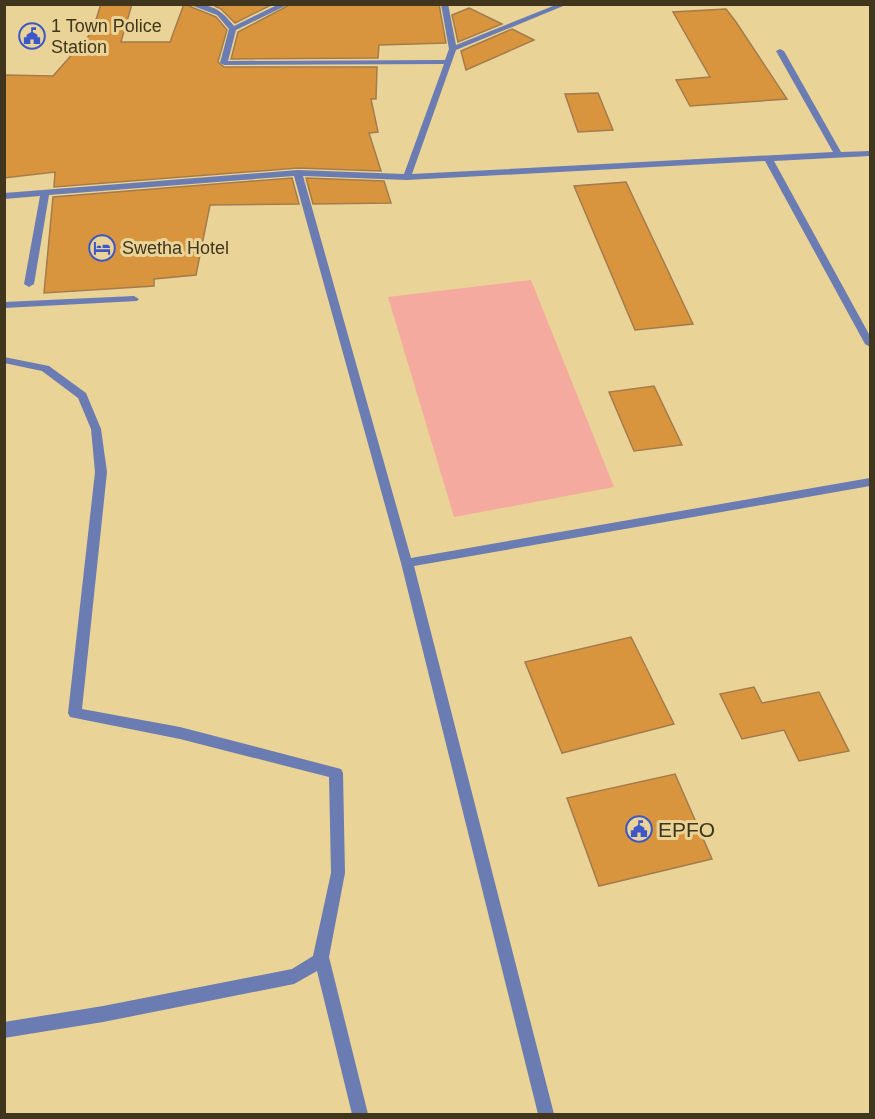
<svg xmlns="http://www.w3.org/2000/svg" width="875" height="1119" font-family="Arial,sans-serif">
<style>
.green{fill:#f4aa9e}
.building{fill:#d9953e;stroke:#a47b4c;stroke-width:1.5}
.lines{fill:none;stroke-linecap:round;stroke-linejoin:round}
.service{fill:#6a7cb2;fill-rule:evenodd}
.minor{fill:#6a7cb2;fill-rule:evenodd}
.labels{text-anchor:middle;dominant-baseline:central;stroke-width:6;stroke-linejoin:round;paint-order:stroke}
.far-poi-label{font-size:18px;fill:#40361e;stroke:#ead397;text-anchor:start}
.poi-label{font-size:21px;fill:#40361e;stroke:#ead397;text-anchor:start}
</style>
<rect width="100%" height="100%" fill="#ead397"/>
<path class="green" d="M 531,280 L 614,487 L 454,517 L 388,297 Z"/>
<path class="building" d="M 101,4 L 132,4 L 121,42 L 170,42 L 184,4 L 216,17 L 227,30 L 218,62 L 224,67 L 377,67 L 376,99 L 371,99 L 378,132 L 369,133 L 381,171 L 298,168 L 54,187 L 55,172 L 4,178 L 4,75 L 53,76 L 92,32 Z
M 211,4 L 273,4 L 235,23 L 221,9 Z
M 291,4 L 439,4 L 446,43 L 379,45 L 378,58 L 231,59 L 238,32 Z
M 469,8 L 502,24 L 458,42 L 452,15 Z
M 726,9 L 736,22 L 787,99 L 690,106 L 676,80 L 710,77 L 673,12 Z
M 512,29 L 534,40 L 466,70 L 461,51 Z
M 598,93 L 613,130 L 578,132 L 565,94 Z
M 292,178 L 299,204 L 210,205 L 196,275 L 154,279 L 154,286 L 44,293 L 53,197 Z
M 306,178 L 384,181 L 391,203 L 313,204 Z
M 626,182 L 693,324 L 635,330 L 574,186 Z
M 654,386 L 682,445 L 634,451 L 609,392 Z
M 631,637 L 674,724 L 562,753 L 525,662 Z
M 754,687 L 762,703 L 819,692 L 849,751 L 799,761 L 784,730 L 742,739 L 720,694 Z
M 675,774 L 712,859 L 599,886 L 567,798 Z"/>
<g class="lines">
<path class="service" d="M 134,296 L 139,299 L 137,301 L 4,308 L 4,302 Z
M 4,357 L 49,366 L 86,393 L 101,429 L 107,472 L 82,709 L 180,727 L 341,769 L 343,773 L 345,873 L 329,957 L 368,1114 L 352,1114 L 317,971 L 294,984 L 103,1022 L 4,1038 L 4,1022 L 103,1006 L 292,969 L 313,956 L 331,873 L 329,777 L 180,739 L 70,717 L 68,713 L 95,472 L 91,429 L 78,398 L 42,371 L 4,363 Z"/>
<path class="minor" d="M 188,4 C 211,4 220,8 234,26 L 279,4 L 289,4 L 236,30 L 228,61 L 445,60 L 449,49 L 441,4 L 448,4 L 456,45 L 558,4 L 568,4 L 456,50 L 412,174 L 833,152 L 776,51 L 780,49 L 784,51 L 841,152 L 870,151 L 870,156 L 774,161 L 870,336 L 870,347 L 865,344 L 765,161 L 407,180 L 303,176 L 411,558 L 870,478 L 870,486 L 414,566 L 554,1114 L 538,1114 L 401,563 L 294,176 L 49,195 L 34,284 L 29,287 L 24,284 L 40,196 L 4,199 L 4,193 L 298,170 L 404,174 L 444,64 L 224,65 L 220,63 L 229,29 L 217,15 Z"/>
</g>
<defs>
<g id="civic-ring" transform="scale(1.35)"><circle r="9.5" fill="#ead397" stroke="#3d57c9" stroke-width="1.5"/><path d="M-.6-6.5H3V-4.5H.6V-3L4-1V1h2V6H-6V1h2V-1L-.6-3ZM-1.2 2.5V6h2.4V2.5Z" fill="#3d57c9"/></g>
<g id="hotel-ring" transform="scale(1.35)"><circle r="9.5" fill="#ead397" stroke="#3d57c9" stroke-width="1.5"/><path d="M-6-4.5h1.5V1H6V5H4.5V3h-9V5H-6ZM-4 0a1.8 1.8 0 1 1 3.6 0ZM.5 0V-2.5h3Q6-2.5 6 0Z" fill="#3d57c9"/></g>
</defs>
<g fill-rule="evenodd">
<use href="#civic-ring" x="32" y="36"/>
<use href="#hotel-ring" x="102" y="248"/>
<use href="#civic-ring" x="639" y="829"/>
</g>
<g class="labels">
<g class="far-poi-label">
<text x="51" y="26">1 Town Police<tspan x="51" dy="21">Station</tspan></text>
<text x="122" y="248">Swetha Hotel</text>
</g>
<g class="poi-label">
<text x="658" y="829">EPFO</text>
</g>
</g>
<rect width="875" height="1119" fill="none" stroke="#40361e" stroke-width="12"/>
</svg>
